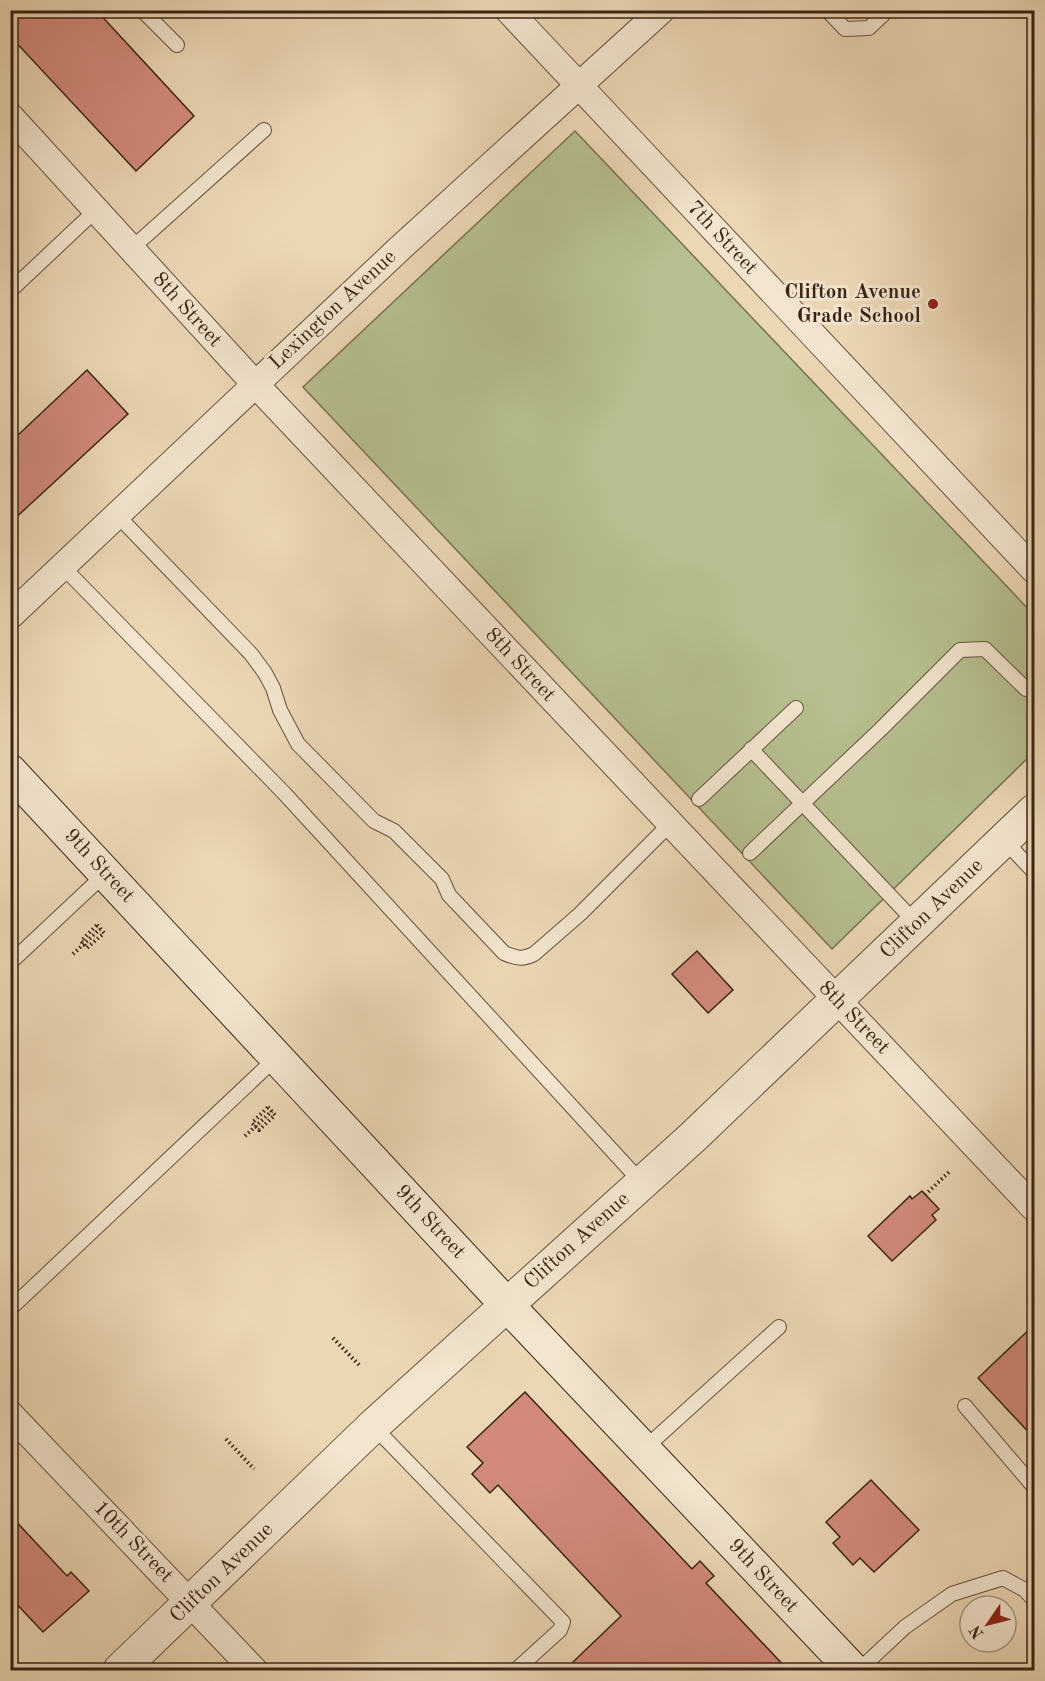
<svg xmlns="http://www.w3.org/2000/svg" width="1045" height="1681" font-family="'Old Standard TT',serif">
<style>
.green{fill:#b6bf8f;stroke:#777252;stroke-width:1.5}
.building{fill:#d38a7c;stroke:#382415;stroke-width:1.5}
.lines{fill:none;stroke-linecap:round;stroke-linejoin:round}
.service-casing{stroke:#65513d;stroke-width:16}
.minor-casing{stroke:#65513d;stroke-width:28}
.tertiary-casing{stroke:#65513d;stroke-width:35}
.secondary-casing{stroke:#382415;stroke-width:35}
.path{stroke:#382415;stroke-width:4;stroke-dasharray:1.5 3;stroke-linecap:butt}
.service{stroke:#f3e5cf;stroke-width:14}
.minor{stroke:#f3e5cf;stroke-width:26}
.tertiary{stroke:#f3e5cf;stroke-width:33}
.secondary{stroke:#f3e5cf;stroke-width:33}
.poi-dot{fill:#8f2418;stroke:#f3e5cf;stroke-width:2}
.labels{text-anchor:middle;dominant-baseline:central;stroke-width:6;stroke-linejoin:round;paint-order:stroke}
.street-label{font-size:21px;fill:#382415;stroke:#f3e5cf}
.poi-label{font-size:21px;font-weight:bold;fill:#382415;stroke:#f3e5cf;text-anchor:end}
</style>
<rect width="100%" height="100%" fill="#ecd7b5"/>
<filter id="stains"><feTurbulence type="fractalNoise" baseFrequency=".00333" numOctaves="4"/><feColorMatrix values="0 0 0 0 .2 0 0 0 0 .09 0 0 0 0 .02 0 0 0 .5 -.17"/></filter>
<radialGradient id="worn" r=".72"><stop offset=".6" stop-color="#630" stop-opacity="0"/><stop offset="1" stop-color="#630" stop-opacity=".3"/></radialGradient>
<path class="green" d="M 575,131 L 1034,615 L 1034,752 L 832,949 L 303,387 Z"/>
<path class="building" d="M 10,10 L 96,10 L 194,116 L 136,171 L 10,36 Z
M 87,370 L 128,414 L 10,523 L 10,429 L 17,436 Z
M 697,951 L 733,990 L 708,1013 L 672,974 Z
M 922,1191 L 939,1209 L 932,1215 L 936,1220 L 892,1261 L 868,1236 L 910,1196 L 912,1199 Z
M 1034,1325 L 1034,1438 L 978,1378 Z
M 525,1392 L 692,1569 L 700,1561 L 714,1576 L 706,1583 L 788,1670 L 581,1670 L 573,1662 L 621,1616 L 498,1485 L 490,1493 L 472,1474 L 483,1463 L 467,1447 Z
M 871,1480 L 919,1530 L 874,1572 L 860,1558 L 853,1565 L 833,1543 L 840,1537 L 826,1522 Z
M 10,1515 L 67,1576 L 71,1572 L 89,1591 L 43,1632 L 10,1597 Z"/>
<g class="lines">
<g class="service-casing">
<path id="service" d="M 142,10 L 177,45
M 827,10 L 845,29 L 869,28 L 888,10
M 131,249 L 264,130
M 10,291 L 96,210
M 117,515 L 251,654 L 265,673 L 273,688 L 280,710 L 298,744 L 374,821 L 394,831 L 442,879 L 449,895 L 504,953 C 516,958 522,960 534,954 L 580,914 L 670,824
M 63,567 L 284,793 L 642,1183
M 751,749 L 917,924
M 699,799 L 796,708
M 1004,840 L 1034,872
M 750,853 L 881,729 L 960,650 L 985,649 L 1026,689
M 10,963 L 105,874
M 10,1309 L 277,1057
M 965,1406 L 1034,1487
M 373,1426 L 563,1622 L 560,1630 L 516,1670
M 644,1449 L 779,1327
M 859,1670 L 905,1627 L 952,1594 L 1003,1578 L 1025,1590 L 1034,1600"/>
</g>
<g class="minor-casing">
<path id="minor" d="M 508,10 L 1034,570
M 10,116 L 255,384 L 1034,1208
M 10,616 L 398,250 L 662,10
M 10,1414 L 254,1670"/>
</g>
<g class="tertiary-casing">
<path id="tertiary" d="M 120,1670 L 373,1426 L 693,1137 L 1034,811"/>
</g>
<g class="secondary-casing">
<path id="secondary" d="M 10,771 L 507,1305 L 853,1670"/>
</g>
<path class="path" d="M 97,925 L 104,933 L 87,948 L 81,941 Z
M 73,954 L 100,929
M 268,1107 L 275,1115 L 259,1130 L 252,1123 Z
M 245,1136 L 272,1111
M 925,1195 L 949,1172
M 333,1338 L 361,1367
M 226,1439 L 254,1469"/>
<use href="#service" class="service"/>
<use href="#minor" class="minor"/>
<use href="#tertiary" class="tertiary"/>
<use href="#secondary" class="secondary"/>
</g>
<circle class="poi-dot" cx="933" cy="304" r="6"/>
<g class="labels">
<g class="street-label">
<text transform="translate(722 238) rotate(47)">7th Street</text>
<text transform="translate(187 310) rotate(48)">8th Street</text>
<text transform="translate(333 310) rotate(-43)">Lexington Avenue</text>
<text transform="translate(520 665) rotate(47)">8th Street</text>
<text transform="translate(99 866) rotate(47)">9th Street</text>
<text transform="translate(932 909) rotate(-44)">Clifton Avenue</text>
<text transform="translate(854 1018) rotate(46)">8th Street</text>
<text transform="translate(430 1222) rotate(47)">9th Street</text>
<text transform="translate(577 1241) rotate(-42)">Clifton Avenue</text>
<text transform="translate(133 1542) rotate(46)">10th Street</text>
<text transform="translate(222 1573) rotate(-44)">Clifton Avenue</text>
<text transform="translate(763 1576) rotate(47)">9th Street</text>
</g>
<g class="poi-label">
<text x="921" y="292">Clifton Avenue<tspan x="921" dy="24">Grade School</tspan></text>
</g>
</g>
<rect width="1045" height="1681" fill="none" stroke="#ecd7b5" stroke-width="36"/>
<rect x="12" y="12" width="1021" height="1657" fill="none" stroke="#382415" stroke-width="3"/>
<rect x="18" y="18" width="1009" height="1645" fill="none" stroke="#382415" stroke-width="1.5"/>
<g transform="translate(988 1624) rotate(235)"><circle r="28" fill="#f3e5cf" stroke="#a89885" stroke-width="1.5"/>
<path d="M0-4.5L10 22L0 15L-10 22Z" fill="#8f2418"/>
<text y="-9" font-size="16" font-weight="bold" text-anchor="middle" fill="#382415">N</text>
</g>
<rect width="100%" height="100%" filter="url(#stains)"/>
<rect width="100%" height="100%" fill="url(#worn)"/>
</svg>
